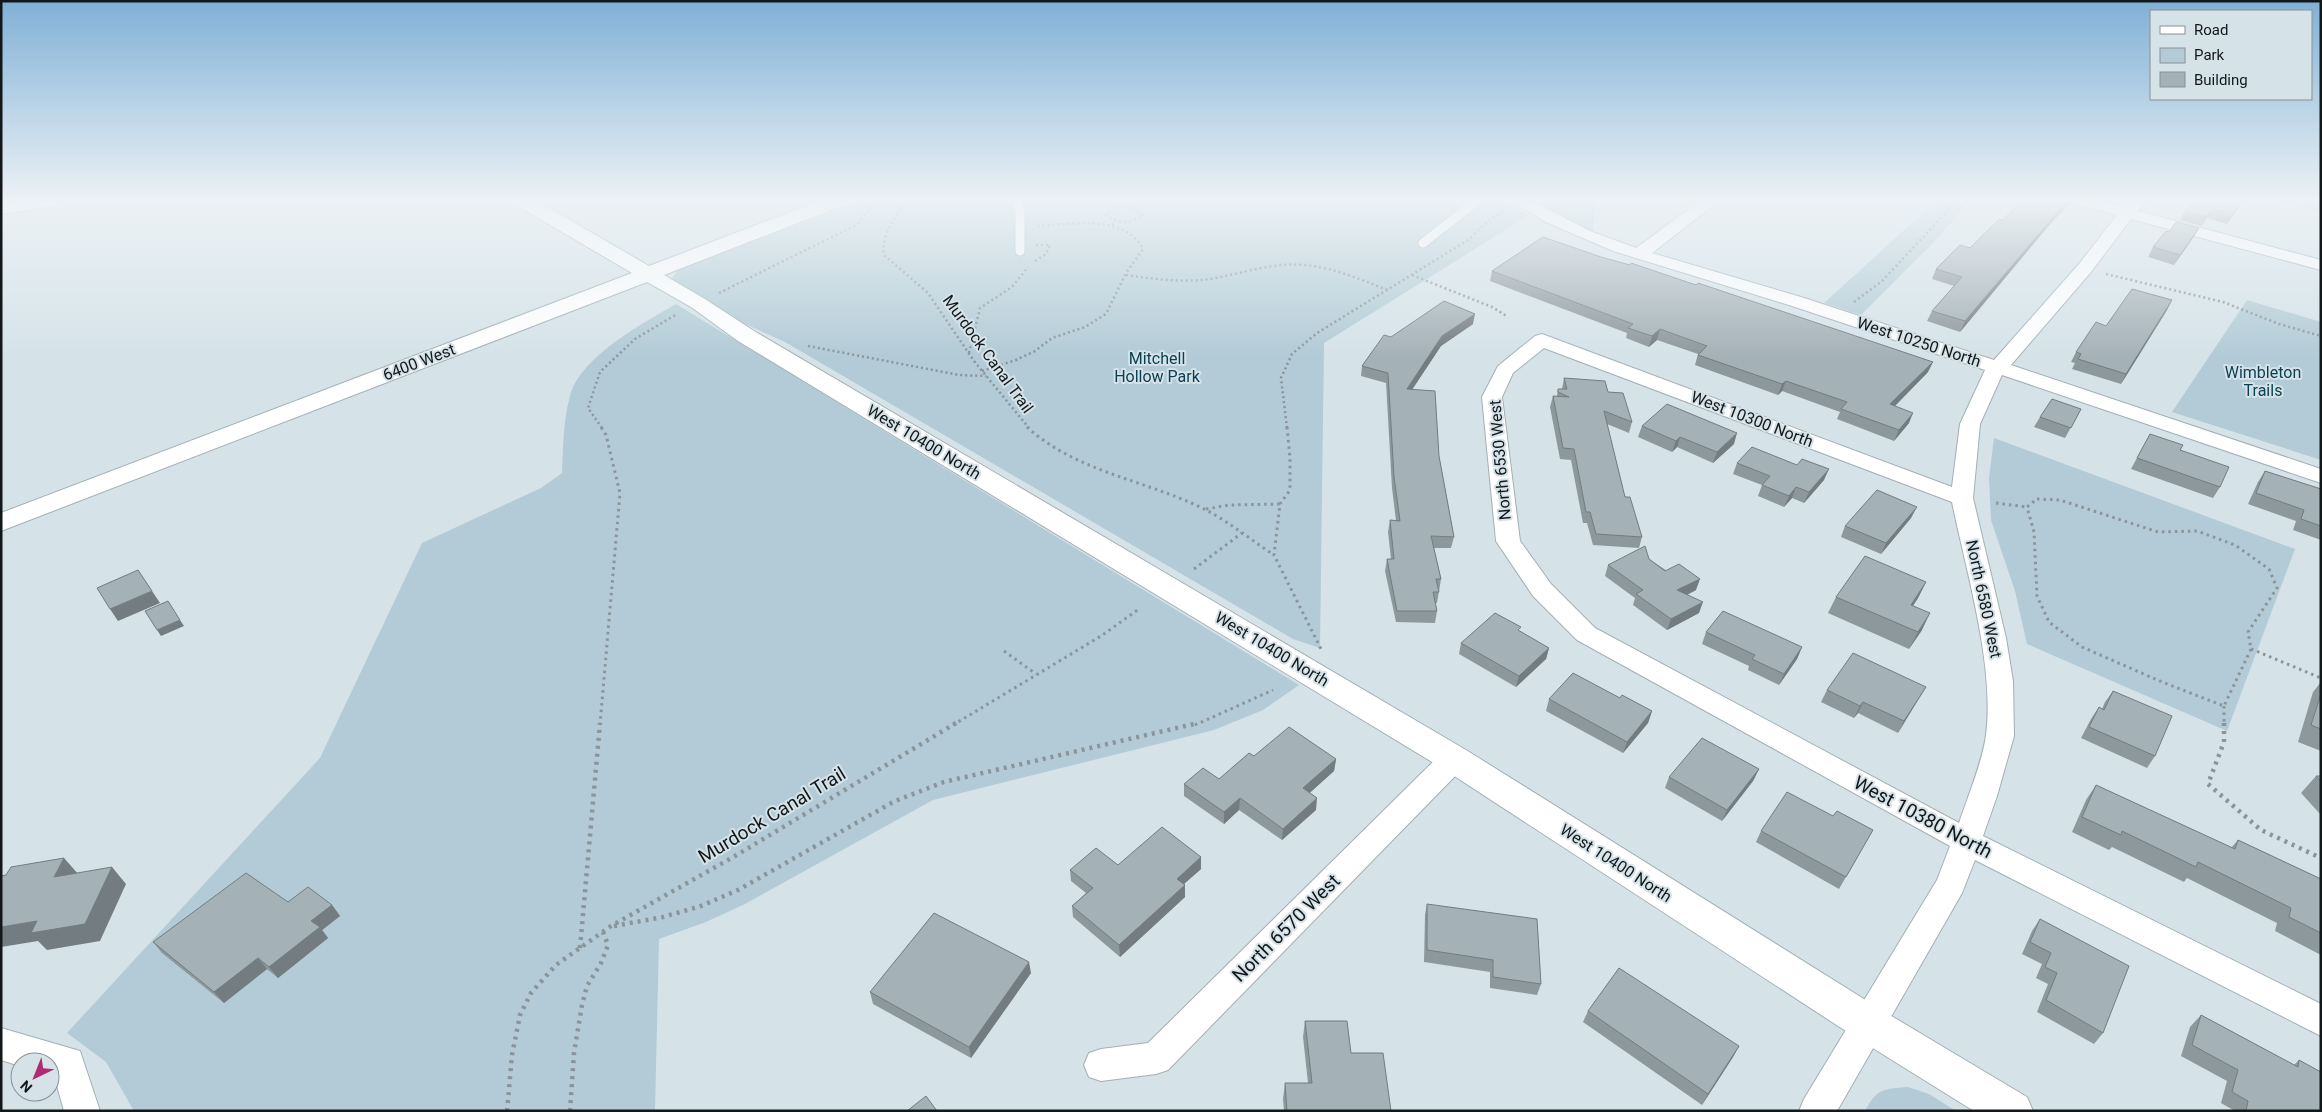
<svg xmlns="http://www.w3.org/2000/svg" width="2322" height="1112" font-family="Roboto,sans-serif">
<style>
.green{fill:#b2cbd6}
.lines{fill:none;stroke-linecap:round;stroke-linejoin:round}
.lane-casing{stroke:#a2b0b5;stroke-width:11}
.street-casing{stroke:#a2b0b5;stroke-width:2}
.secondary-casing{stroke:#a2b0b5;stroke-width:2}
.path-far2{stroke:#8a9499;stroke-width:2.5;stroke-dasharray:2 3;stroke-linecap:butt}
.path-far1{stroke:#8a9499;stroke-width:3;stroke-dasharray:2.5 4;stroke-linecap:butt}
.path{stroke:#8a9499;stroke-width:4.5;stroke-dasharray:3 5;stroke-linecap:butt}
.lane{stroke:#fff;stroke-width:9}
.street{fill:#fff;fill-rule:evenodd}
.secondary{fill:#fff;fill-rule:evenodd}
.wall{fill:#8d989d}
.shaded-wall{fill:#737c80}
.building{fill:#a4b1b7;stroke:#737c80}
.labels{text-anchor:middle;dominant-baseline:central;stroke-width:4;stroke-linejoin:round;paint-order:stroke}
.street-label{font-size:16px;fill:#121719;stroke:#d5e3e9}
.park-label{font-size:16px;fill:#0b4052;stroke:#d5e3e9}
.near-street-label{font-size:19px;fill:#121719;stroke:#d5e3e9}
</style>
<rect width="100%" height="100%" fill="#d5e3e9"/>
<path class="green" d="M 859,201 L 1505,201 L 1528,216 L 1324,343 L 1320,648 L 1293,639 L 785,342 L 734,319 L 670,281 L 678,270 Z
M 1537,201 L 1595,201 L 1593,233 L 1568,222 Z
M 1936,201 L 1970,201 L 1934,242 L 1861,315 L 1824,303 Z
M 2280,201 L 2321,201 L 2321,213 L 2279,202 Z
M 2247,300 L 2321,322 L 2321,460 L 2172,412 Z
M 676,304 L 1299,685 L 1263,710 L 1214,730 L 933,800 L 743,905 L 706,922 L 659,939 L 655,1111 L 134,1111 L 106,1062 L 67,1033 L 320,758 L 422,543 L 541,488 L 562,473 C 563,448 563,421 570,396 C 580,357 643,323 676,304 Z
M 1994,438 L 2295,549 L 2227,731 L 2027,644 L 2015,591 L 1991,520 L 1989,478 Z
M 1908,1087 L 1929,1094 L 1956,1111 L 1865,1111 C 1877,1088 1884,1089 1908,1087 Z"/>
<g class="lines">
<g class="lane-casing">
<path id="lane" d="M 1016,201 L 1020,211 L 1020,251
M 1423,243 L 1477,201"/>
</g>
<g class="street-casing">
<path id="street" d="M 19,201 L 60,201 L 52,206 L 1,214 L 1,204 Z
M 1512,201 L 1532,201 L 1590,231 L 1636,248 L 1700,201 L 1719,201 L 1652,253 L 1801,297 L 1994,360 L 2079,264 L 2117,215 L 2076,204 L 2074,201 L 2101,201 L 2124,207 L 2128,201 L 2145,201 L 2138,211 L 2321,260 L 2321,270 L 2131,219 L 2091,272 L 2011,365 L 2321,469 L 2321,483 L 2002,375 L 1980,424 L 1973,498 L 2006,638 L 2013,681 L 2014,736 L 1997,796 L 1983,836 L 2321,1004 L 2321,1036 L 1975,860 L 1962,893 L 1837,1111 L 1799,1111 L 1804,1099 L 1937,880 L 1950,846 L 1577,640 L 1533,596 L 1496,541 L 1482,397 L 1498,366 L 1535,336 L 1542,334 L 1952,487 L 1960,424 L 1985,370 L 1789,305 L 1613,251 L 1546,222 ZM 1544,348 L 1952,502 C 1966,571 1995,666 1986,735 C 1983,760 1967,799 1959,823 L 1595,628 L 1551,584 L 1520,541 L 1502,397 L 1513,373 Z
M 1454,748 L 1464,751 L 1468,759 L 1464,767 L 1168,1070 L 1156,1074 L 1101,1081 L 1089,1077 L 1084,1065 L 1089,1053 L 1101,1049 L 1148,1043 L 1444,751 Z
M 1,1028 L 80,1051 L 100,1111 L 64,1111 L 54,1075 L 50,1074 L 50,1062 L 20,1062 L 20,1066 L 1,1060 Z"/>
</g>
<g class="secondary-casing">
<path id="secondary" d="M 514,201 L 537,201 L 649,266 L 819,201 L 846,201 L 844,205 L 664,275 L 705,299 L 754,331 L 1466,750 L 1883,1011 L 2027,1097 L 2033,1111 L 1974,1111 L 1855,1037 L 1442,768 L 738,341 L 691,307 L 647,282 L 1,531 L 1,513 L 632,273 L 516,205 Z"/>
</g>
<path class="path-far2" d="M 906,201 C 896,218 881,234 884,255 L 928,293 L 974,361 L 1029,428
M 1124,206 L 1135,209 L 1143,216 C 1129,224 1119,224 1106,215 L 1113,208 Z
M 1112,225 L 1116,222
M 1035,261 L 1046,254 L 1050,245 L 1036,245
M 2106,274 L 2223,302 L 2279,324 L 2321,336
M 1126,275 C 1154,279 1182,283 1210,279 C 1241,274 1272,262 1304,265 C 1333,267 1361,280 1388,290
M 1412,275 L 1492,307 L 1508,317
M 719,293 L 856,225 L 877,201
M 1854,302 L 1882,281 L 1957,201
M 808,346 L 959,375 L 986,376
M 969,353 L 980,308 L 1012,287 L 1028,267
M 982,371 L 1016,360 L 1035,351 L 1052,338 L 1085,327 L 1106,314 L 1126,273 L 1143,249 C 1124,213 1070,225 1036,226
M 602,428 L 588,408 L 600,372 L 635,339 L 677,314
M 1287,428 L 1281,378 L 1292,354 L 1317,333 L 1468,240 L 1488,221 L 1505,210"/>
<path class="path-far1" d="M 1027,427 C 1076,472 1146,480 1204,509 C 1228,521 1251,540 1274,555
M 1287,427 L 1290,458 L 1290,490 L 1280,504 L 1274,555 L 1321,649
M 2037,499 L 2060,500 L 2158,532 L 2197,531 L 2235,545 L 2269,569 L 2277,588 L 2248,632 L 2251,649 L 2224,706 L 2162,682 L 2082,647 L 2049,622 L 2037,596 L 2034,532 L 2027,507 Z
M 1996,503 L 2027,507
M 1206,509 L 1229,505 L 1280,504
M 1194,569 L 1242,533
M 2251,649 L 2321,678
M 1004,651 L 1036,674
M 2224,706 L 2224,725
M 600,725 L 620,493 L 606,435 L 601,427
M 953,725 L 1101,636 L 1139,609
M 1195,725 L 1273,690"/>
<path class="path" d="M 2224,723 L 2224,742 L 2208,784 L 2261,830 L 2321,858
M 614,926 L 663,917 L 701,906 L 738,890 L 895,801 L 944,782 L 1198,723
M 580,948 L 600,723
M 507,1111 L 512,1055 L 520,1015 L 531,993 L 556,965 L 611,926 L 735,856 L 956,723
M 570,1111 L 574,1053 L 582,1005 L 587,986 L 601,963 L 608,945 L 603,932"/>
<use href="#lane" class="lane"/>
<use href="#street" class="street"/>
<use href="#secondary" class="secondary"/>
</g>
<path class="wall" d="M 2021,201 L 2072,201 L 2050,224 L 1960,332 L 1927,321 L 1932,311 L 1954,286 L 1932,279 L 1936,269 L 1970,248 L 2003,220 Z
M 2192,201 L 2243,201 L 2227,224 L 2207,218 L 2202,226 L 2180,220 L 2185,211 Z
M 2199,228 L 2193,238 L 2174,265 L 2148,257 L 2153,247 L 2169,232 Z
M 1492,271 L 1928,372 L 1895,406 L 1909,423 L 1894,441 L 1837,419 L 1840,412 L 1782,391 L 1778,395 L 1695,365 L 1698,354 L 1657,340 L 1649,347 L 1626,338 L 1627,333 L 1490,281 Z
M 2167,310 L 2121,384 L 2072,369 L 2075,363 L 2071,362 L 2076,352 L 2106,326 Z
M 1473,324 L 1441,346 L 1412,390 L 1439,456 L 1454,537 L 1451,548 L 1434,548 L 1441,579 L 1437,603 L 1435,603 L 1437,611 L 1435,623 L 1396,622 L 1385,571 L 1387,559 L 1391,559 L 1388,532 L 1390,520 L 1396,521 L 1392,488 L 1386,383 L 1361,376 L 1362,366 L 1391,337 Z
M 1564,378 L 1608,392 L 1632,422 L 1629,433 L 1607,424 L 1625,497 L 1642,537 L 1639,548 L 1593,545 L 1587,523 L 1583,523 L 1571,460 L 1560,459 L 1550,407 L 1553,396 L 1557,396 L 1558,389 L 1562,389 Z
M 2081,409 L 2065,438 L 2034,427 L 2040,417 Z
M 1642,426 L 1734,444 L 1713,463 L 1677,447 L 1672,452 L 1638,437 Z
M 2150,434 L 2180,450 L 2220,487 L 2213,498 L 2131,469 Z
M 1737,463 L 1824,480 L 1804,503 L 1792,498 L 1784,507 L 1758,496 L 1762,485 L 1733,474 Z
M 2265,471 L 2321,489 L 2321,540 L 2293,530 L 2296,521 L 2248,504 L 2258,482 Z
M 1911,518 L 1881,554 L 1841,537 L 1845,526 Z
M 1649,559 L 1696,590 L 1687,595 L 1699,613 L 1667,630 L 1633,605 L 1635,598 L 1605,576 L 1608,565 Z
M 1926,582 L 1918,598 L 1913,606 L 1922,630 L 1909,649 L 1828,613 L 1836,597 Z
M 1706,632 L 1802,647 L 1797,659 L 1779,685 L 1748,670 L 1749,666 L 1702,644 Z
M 1461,643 L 1549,648 L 1546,659 L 1516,687 L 1459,654 Z
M 2321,682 L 2321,751 L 2298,742 L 2313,692 Z
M 1926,687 L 1898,733 L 1858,713 L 1854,718 L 1821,702 L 1827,690 Z
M 2113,691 L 2155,756 L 2147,768 L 2081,738 L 2091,719 L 2099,707 L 2102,709 L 2105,702 Z
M 1620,698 L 1652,711 L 1648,723 L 1623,753 L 1546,711 L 1549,699 Z
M 1254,756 L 1336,759 L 1334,771 L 1309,793 L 1316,810 L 1282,840 L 1239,810 L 1224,824 L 1184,796 L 1184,784 L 1219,779 Z
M 1759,769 L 1753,781 L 1722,821 L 1665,788 L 1669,777 Z
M 2316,776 L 2321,776 L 2321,815 L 2301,793 Z
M 2096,785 L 2231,848 L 2238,840 L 2321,879 L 2321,955 L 2275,931 L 2277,923 L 2187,878 L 2184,882 L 2112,847 L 2109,850 L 2072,832 L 2086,800 Z
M 1833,816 L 1873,830 L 1839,889 L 1756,842 L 1761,831 Z
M 1201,857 L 1201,869 L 1184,884 L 1185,885 L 1185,897 L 1120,957 L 1073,917 L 1072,906 L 1086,893 L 1071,881 L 1070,870 Z
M 288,902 L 332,905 L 340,916 L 322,930 L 328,938 L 278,978 L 267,969 L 224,1003 L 162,953 L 153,942 Z
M 1427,904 L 1541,984 L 1537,995 L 1490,988 L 1490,972 L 1424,962 L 1425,915 Z
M 2040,919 L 2103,1033 L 2094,1044 L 2037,1012 L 2048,984 L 2036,978 L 2042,964 L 2022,954 L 2032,931 Z
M 1031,973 L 971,1058 L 873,1004 L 870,992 Z
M 1588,1011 L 1739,1046 L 1733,1057 L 1702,1105 L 1583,1022 Z
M 2201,1015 L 2294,1065 L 2299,1060 L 2321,1111 L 2235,1111 L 2221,1103 L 2227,1081 L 2181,1056 L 2190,1027 Z
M 1305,1021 L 1351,1053 L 1391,1111 L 1284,1111 L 1283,1099 L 1285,1083 L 1308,1083 L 1303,1037 Z"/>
<path class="shaded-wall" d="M 2068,201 L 2072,201 L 2050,224 L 1960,332 L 1965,321 L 2055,215 Z
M 2241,201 L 2243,201 L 2227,224 L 2233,214 Z
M 2199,228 L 2193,238 L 2174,265 L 2180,255 Z
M 2172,300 L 2167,310 L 2121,384 L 2126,374 Z
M 1475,314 L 1473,324 L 1441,346 L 1405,400 L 1407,389 L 1442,336 Z
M 1660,329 L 1657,340 L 1649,347 L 1652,336 Z
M 1933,362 L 1928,372 L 1886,415 L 1890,404 Z
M 1786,381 L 1782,391 L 1778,395 L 1782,384 Z
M 1913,413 L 1909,423 L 1894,441 L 1899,430 Z
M 1737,433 L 1734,444 L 1713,463 L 1717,452 Z
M 1680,437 L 1677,447 L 1672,452 L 1676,441 Z
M 1829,469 L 1824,480 L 1804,503 L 1809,492 Z
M 1796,487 L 1792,498 L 1784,507 L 1789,496 Z
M 1917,507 L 1911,518 L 1881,554 L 1886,543 Z
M 1700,579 L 1696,590 L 1673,602 L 1677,590 Z
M 1926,582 L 1918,598 L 1902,622 L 1911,605 Z
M 152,591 L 160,603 L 118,621 L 110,609 Z
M 1703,602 L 1699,613 L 1667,630 L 1671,619 Z
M 1930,613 L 1922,630 L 1909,649 L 1918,632 Z
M 180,620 L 184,626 L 161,636 L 157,630 Z
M 1802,647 L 1797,659 L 1779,685 L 1784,674 Z
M 1549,648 L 1546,659 L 1516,687 L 1519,676 Z
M 1926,687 L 1919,698 L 1898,733 L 1904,721 Z
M 1863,702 L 1858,713 L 1854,718 L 1860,706 Z
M 1652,711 L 1648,723 L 1623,753 L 1627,742 Z
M 1336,759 L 1334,771 L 1302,800 L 1303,788 Z
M 1759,769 L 1753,781 L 1722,821 L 1727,810 Z
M 1240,798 L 1239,810 L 1224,824 L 1224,812 Z
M 1317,798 L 1316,810 L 1282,840 L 1283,829 Z
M 1201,857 L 1201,869 L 1177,890 L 1177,879 Z
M 64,858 L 79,875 L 54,877 Z
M 112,867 L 126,884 L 100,941 L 47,950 L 38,941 L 1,947 L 1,927 L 37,921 Z
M 1185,885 L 1185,897 L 1120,957 L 1119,945 Z
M 332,905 L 340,916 L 322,930 L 328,938 L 278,978 L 269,967 L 311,921 Z
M 258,958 L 267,969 L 224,1003 L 214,992 Z
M 1029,962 L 1031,973 L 971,1058 L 969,1047 Z
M 1739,1046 L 1733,1057 L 1702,1105 L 1708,1094 Z"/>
<path class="building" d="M 2021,201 L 2068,201 L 2055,215 L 1965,321 L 1932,311 L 1962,277 L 1936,269 L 1960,245 L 1970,248 L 1999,219 L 2003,220 Z
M 2192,201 L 2241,201 L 2233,214 L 2212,209 L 2207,217 L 2185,211 Z
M 2176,222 L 2199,228 L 2180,255 L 2153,247 L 2166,231 L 2169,232 Z
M 1543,237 L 1601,257 L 1630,265 L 1631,263 L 1696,285 L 1698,283 L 1933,362 L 1890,404 L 1913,413 L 1899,430 L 1841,409 L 1847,402 L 1786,381 L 1782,384 L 1698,355 L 1707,346 L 1660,329 L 1652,336 L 1628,328 L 1633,324 L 1492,271 Z
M 2132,289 L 2172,300 L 2126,374 L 2078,359 L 2081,354 L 2076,352 L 2096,322 L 2106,326 Z
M 1444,301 L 1475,314 L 1442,336 L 1407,389 L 1435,391 L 1439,456 L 1454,537 L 1431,536 L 1441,579 L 1436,579 L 1439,592 L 1433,592 L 1437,611 L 1397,611 L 1387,559 L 1394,559 L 1390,520 L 1400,521 L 1394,477 L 1388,373 L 1362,366 L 1384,335 L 1391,337 Z
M 1564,378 L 1605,381 L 1608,392 L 1623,393 L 1632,422 L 1604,411 L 1625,497 L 1630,497 L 1642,537 L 1596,534 L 1590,512 L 1586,512 L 1574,449 L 1563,448 L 1553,396 L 1569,397 L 1558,392 L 1558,389 L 1567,389 Z
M 2052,399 L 2081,409 L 2071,428 L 2040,417 Z
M 1667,404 L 1737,433 L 1717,452 L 1680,437 L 1676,441 L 1642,426 Z
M 2150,434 L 2183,445 L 2180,450 L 2229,467 L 2220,487 L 2137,458 Z
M 1752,447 L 1797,465 L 1802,459 L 1829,469 L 1809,492 L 1796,487 L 1789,496 L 1762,485 L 1770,476 L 1737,463 Z
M 2265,471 L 2321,489 L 2321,526 L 2301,519 L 2304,510 L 2256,493 Z
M 1877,490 L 1917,507 L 1886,543 L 1845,526 Z
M 1645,546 L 1649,559 L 1665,571 L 1679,564 L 1700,579 L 1677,590 L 1703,602 L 1671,619 L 1636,594 L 1643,590 L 1608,565 Z
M 1865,556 L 1926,582 L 1911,605 L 1930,613 L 1918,632 L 1836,597 Z
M 138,570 L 152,591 L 110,609 L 97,588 Z
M 168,601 L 180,620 L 157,630 L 145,611 Z
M 1723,611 L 1802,647 L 1784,674 L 1752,659 L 1755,655 L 1706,632 Z
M 1495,613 L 1521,627 L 1518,630 L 1549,648 L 1519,676 L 1461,643 Z
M 1853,653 L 1926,687 L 1904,721 L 1863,702 L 1860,706 L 1827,690 Z
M 1573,673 L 1620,698 L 1622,695 L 1652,711 L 1627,742 L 1549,699 Z
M 2113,691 L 2172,716 L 2155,756 L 2089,727 L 2099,707 L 2104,710 Z
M 2321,694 L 2321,729 L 2311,725 Z
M 1289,727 L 1336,759 L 1303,788 L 1317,798 L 1283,829 L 1240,798 L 1224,812 L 1184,784 L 1203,768 L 1219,779 L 1249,753 L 1254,756 Z
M 1702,738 L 1759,769 L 1727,810 L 1669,777 Z
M 2316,776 L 2321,776 L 2321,781 Z
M 2096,785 L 2235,849 L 2238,840 L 2321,879 L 2321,933 L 2289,917 L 2291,908 L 2198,862 L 2196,867 L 2122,831 L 2121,835 L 2082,817 Z
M 1787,792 L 1833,816 L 1837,811 L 1873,830 L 1846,877 L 1761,831 Z
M 1162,827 L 1201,857 L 1177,879 L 1185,885 L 1119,945 L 1072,906 L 1093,888 L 1070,870 L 1096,848 L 1118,865 Z
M 64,858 L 54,877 L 112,867 L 85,924 L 31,933 L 37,921 L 1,927 L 1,876 L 6,875 L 11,867 Z
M 246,873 L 288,902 L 308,887 L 332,905 L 311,921 L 320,927 L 269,967 L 258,958 L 214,992 L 153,942 Z
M 1427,904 L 1537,919 L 1541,984 L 1493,977 L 1493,960 L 1427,950 Z
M 934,913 L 1029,962 L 969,1047 L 870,992 Z
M 2040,919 L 2129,966 L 2103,1033 L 2046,1000 L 2057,973 L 2045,967 L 2051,953 L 2030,942 Z
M 1619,968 L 1739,1046 L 1708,1094 L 1588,1011 Z
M 2201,1015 L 2298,1067 L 2299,1060 L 2321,1072 L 2321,1111 L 2246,1111 L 2248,1101 L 2232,1092 L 2238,1070 L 2192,1045 Z
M 1305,1021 L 1347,1021 L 1351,1053 L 1383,1053 L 1391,1111 L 1287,1111 L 1285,1083 L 1312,1083 Z
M 926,1096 L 937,1111 L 907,1111 Z"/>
<linearGradient id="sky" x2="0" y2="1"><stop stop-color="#80b0d6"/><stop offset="0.56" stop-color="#ecf2f5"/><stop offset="1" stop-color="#ecf2f5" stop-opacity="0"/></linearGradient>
<rect width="2322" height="357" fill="url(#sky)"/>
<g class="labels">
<g class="street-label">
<text transform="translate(1919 342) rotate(18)">West 10250 North</text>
<text transform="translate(988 354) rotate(54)">Murdock Canal Trail</text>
<text transform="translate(419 362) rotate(-21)">6400 West</text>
<text transform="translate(1752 419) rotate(21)">West 10300 North</text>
<text transform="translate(924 442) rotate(31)">West 10400 North</text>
<text transform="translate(1500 460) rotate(-95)">North 6530 West</text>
<text transform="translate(1984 599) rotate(78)">North 6580 West</text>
<text transform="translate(1272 649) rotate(31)">West 10400 North</text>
<text transform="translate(1616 863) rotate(33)">West 10400 North</text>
</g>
<g class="park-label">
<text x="1157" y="358">Mitchell<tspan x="1157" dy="18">Hollow Park</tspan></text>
<text x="2263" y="372">Wimbleton<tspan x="2263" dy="18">Trails</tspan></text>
</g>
<g class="near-street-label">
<text transform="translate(772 815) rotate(-31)">Murdock Canal Trail</text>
<text transform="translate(1923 817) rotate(28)">West 10380 North</text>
<text transform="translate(1286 928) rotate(-45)">North 6570 West</text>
</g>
</g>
<rect width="2322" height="1112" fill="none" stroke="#121719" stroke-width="5"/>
<rect x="2150" y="10" width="162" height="90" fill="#d5e3e9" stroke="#879196"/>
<rect x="2160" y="26" width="25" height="8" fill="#ffffff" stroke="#879196"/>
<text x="2194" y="35" font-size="15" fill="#121719">Road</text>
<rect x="2160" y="48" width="25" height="15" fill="#b2cbd6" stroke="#879196"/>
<text x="2194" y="60" font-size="15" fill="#121719">Park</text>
<rect x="2160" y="72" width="25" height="15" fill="#a4b1b7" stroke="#879196"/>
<text x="2194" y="85" font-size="15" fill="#121719">Building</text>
<g transform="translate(35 1077) rotate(223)"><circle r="24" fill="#d5e3e9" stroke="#879196"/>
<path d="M0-4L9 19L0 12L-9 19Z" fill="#b02b71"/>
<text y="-8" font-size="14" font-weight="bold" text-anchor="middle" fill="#121719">N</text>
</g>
</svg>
